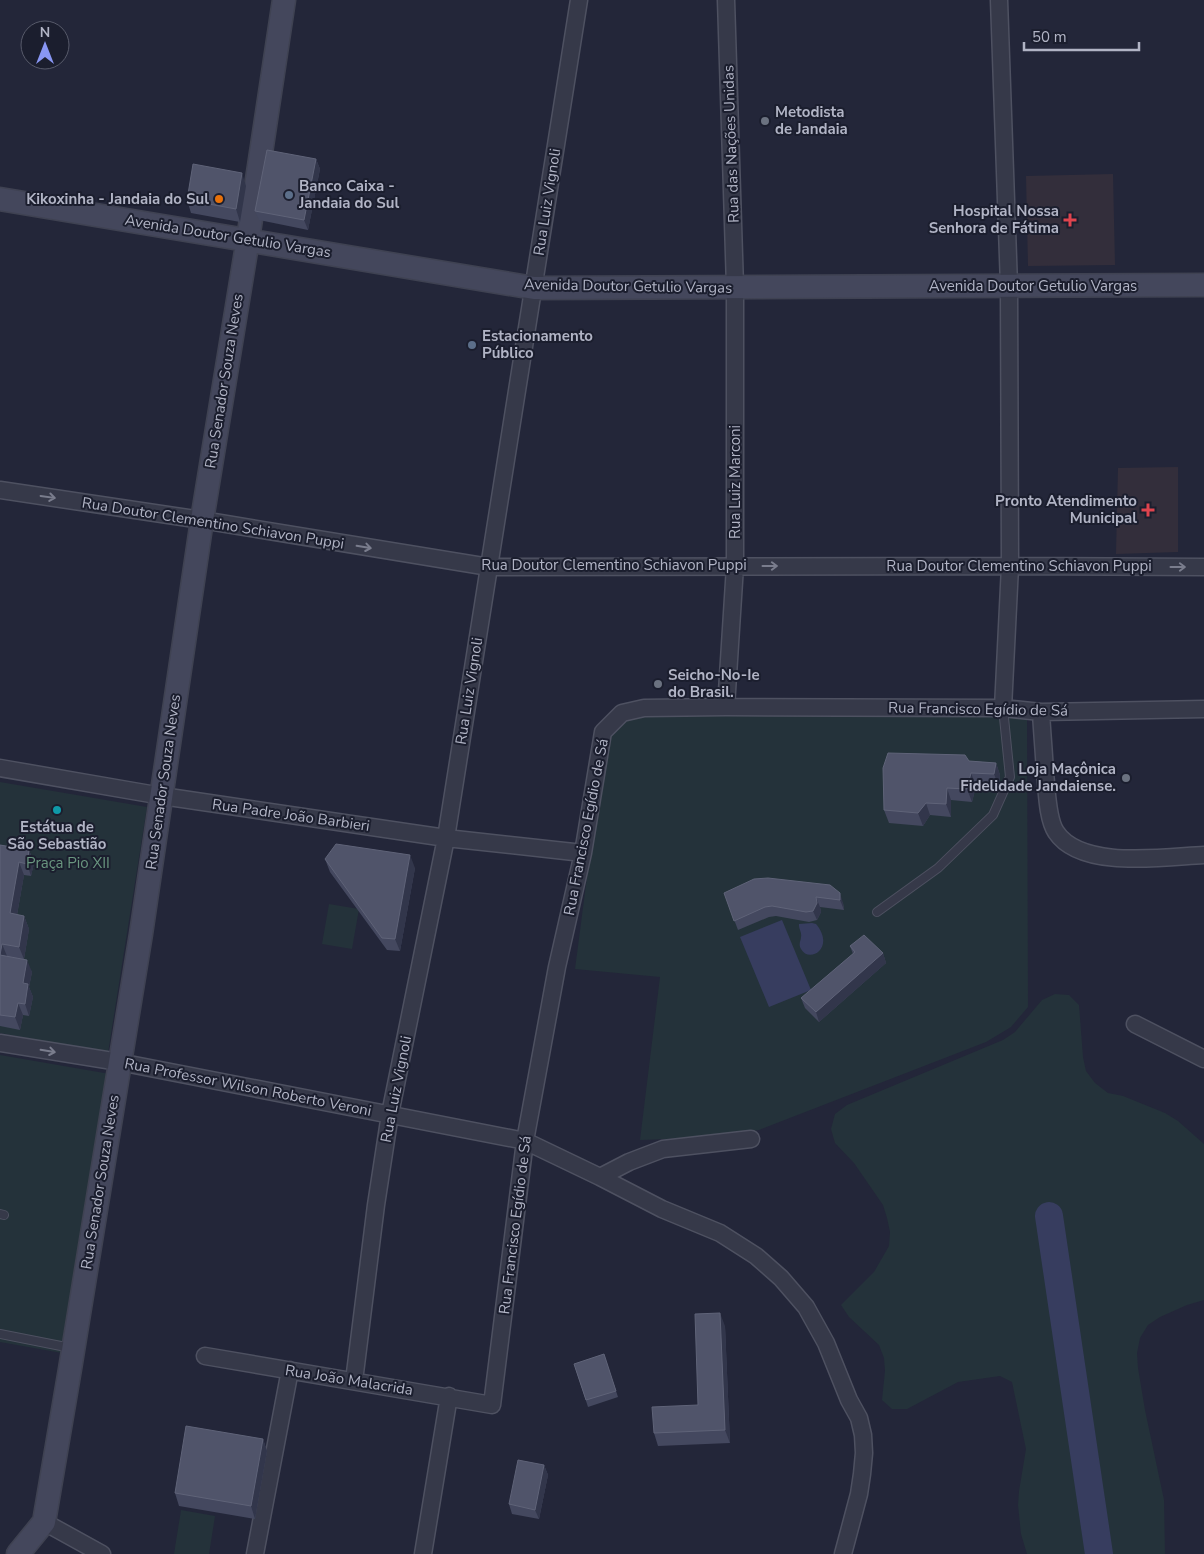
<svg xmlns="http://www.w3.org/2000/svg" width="1204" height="1554" font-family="'Nunito Sans',sans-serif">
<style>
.medical{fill:#332e3b}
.green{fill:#24323a}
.water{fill:#373d5f}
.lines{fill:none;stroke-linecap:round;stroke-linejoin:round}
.river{stroke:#373d5f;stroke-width:28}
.lane-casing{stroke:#4e5161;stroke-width:10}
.street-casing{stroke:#4e5161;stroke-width:19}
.secondary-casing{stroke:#3f4252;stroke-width:25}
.lane{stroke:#363949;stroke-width:8}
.street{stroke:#363949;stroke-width:16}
.secondary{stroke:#44475c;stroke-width:22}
.wall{fill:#44485f}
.shaded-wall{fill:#32364b}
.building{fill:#50546a;stroke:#5f6378}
.oneway{stroke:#7a7d8d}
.worship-dot{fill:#6b7280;stroke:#1b1e2e;stroke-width:2}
.service-dot{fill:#5c6f8a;stroke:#1b1e2e;stroke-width:2}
.food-dot{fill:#e8710a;stroke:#1b1e2e;stroke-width:2}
.health-dot{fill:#e0444e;stroke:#1b1e2e;stroke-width:2}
.culture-dot{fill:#0f9aa8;stroke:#1b1e2e;stroke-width:2}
.labels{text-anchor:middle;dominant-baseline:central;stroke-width:4;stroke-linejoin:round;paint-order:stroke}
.poi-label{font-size:15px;font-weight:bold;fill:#b1b4c5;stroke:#1b1e2e;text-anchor:start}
.street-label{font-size:15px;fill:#b1b4c5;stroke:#1b1e2e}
.park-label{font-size:15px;fill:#69957f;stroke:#1b1e2e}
</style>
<rect width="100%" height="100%" fill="#232639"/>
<path class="medical" d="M 1113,174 L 1115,265 L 1028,266 L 1026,176 Z
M 1178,467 L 1178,552 L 1116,554 L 1118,468 Z"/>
<path class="green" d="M 1027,712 L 1028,1007 L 1011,1027 L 986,1042 L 759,1130 C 719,1136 680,1139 640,1140 L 660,977 L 575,969 L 605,739 L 626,718 L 648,713 Z
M 0,782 L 147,807 L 108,1053 L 0,1033 Z
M 329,904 L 359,909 L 352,949 L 322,944 Z
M 1055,994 L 1069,995 L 1079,1005 L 1083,1057 L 1086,1071 L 1095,1083 L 1108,1093 L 1123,1096 L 1165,1113 L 1178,1121 L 1204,1144 L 1204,1300 L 1187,1305 L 1160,1317 L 1148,1325 L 1140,1338 L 1137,1353 L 1138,1368 L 1145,1410 L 1164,1500 L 1165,1554 L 1027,1554 L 1021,1534 L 1018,1505 L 1019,1491 L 1026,1449 L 1012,1382 L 1000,1376 L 958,1382 L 907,1409 L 892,1409 L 882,1400 L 885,1371 L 884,1358 L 879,1345 L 849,1317 L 841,1305 L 874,1272 L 889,1246 L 890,1232 L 887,1218 L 883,1205 L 854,1163 L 835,1143 L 831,1129 L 835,1114 L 847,1105 L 1003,1040 L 1015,1032 L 1042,1000 Z
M 0,1055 L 110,1074 L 62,1353 L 0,1342 Z
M 181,1510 L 215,1516 L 209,1554 L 174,1554 Z"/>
<path class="water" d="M 782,920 L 811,990 L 769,1007 L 740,937 Z
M 812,923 L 816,924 C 836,948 809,964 801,949 C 798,944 801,941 801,937 C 802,933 799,929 799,926 L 799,924 Z"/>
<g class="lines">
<path class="river" d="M 1049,1216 L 1099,1554"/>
<g class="lane-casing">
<path id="lane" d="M 877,912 L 938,868 L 993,815 L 1010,777 L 1003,708
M 0,1214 L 4,1215
M 0,1334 L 71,1348"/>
</g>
<g class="street-casing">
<path id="street" d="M 999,0 L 1009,286 L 1010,566 L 1003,708
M 0,490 L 202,520 L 489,567 L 1010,566 L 1204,567
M 726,707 L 735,566 L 735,287 L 726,0
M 1041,712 C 1042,732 1044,752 1045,773 C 1047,789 1047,819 1056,832 C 1081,870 1164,857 1204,855
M 0,768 L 162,796 L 446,838 L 583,853
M 1135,1024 L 1204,1059
M 0,1043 L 119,1062 L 525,1141 L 600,1177 L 662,1209 L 720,1233 L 756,1256 L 781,1278 L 806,1307 L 826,1343 L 849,1400 L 859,1418 L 863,1435 L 864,1453 L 862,1474 L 859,1494 L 843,1554
M 600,1177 L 629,1162 L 663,1149 L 751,1139
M 205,1356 L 492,1405 L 525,1141 L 557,967 L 583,853 L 603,732 L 622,713 L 644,708 L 726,707 L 1003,708 L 1041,712 L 1204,709
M 354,1381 L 376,1205 L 390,1114 L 446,838 L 579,0
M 44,1522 L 102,1554
M 255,1554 L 290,1370
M 423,1554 L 449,1396"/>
</g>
<g class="secondary-casing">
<path id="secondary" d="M 0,199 L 534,288 L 1204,285
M 18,1554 L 44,1522 L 70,1369 L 141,934 L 202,520 L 248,239 L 284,0"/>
</g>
<use href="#lane" class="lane"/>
<use href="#street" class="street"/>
<use href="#secondary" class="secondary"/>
</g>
<path class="wall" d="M 316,159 L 320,169 L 308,230 L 259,220 L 255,211 Z
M 246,186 L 240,222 L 191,213 L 187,200 Z
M 969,761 L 996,763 L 1000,775 L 999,787 L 976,786 L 972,802 L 951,800 L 951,817 L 930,815 L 923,826 L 889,823 L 884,810 Z
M 0,845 L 29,850 L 34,863 L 31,876 L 24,875 L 17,915 L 24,916 L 29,929 L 24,959 L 32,972 L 29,987 L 33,997 L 29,1016 L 23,1015 L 20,1030 L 0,1026 Z
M 325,859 L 415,868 L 400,951 L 387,950 L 330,872 Z
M 830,885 L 843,903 L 844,910 L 820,907 L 821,912 L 817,920 L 809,922 L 776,916 L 769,917 L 738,930 L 724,893 Z
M 850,946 L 883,953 L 886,963 L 819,1022 L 805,1008 L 801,998 L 853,954 Z
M 725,1326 L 730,1443 L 658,1446 L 654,1433 L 698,1405 Z
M 604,1354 L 618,1397 L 588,1407 L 574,1364 Z
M 263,1439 L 267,1451 L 255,1519 L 179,1506 L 175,1493 Z
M 544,1465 L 548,1475 L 539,1519 L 512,1514 L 509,1504 Z"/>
<path class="shaded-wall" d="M 316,159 L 320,169 L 308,230 L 304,220 Z
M 242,173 L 246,186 L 240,222 L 236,209 Z
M 996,763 L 1000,775 L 999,787 L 994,774 Z
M 971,773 L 976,786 L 972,802 L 967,789 Z
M 947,788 L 951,800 L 951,817 L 946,804 Z
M 926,803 L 930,815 L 923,826 L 918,813 Z
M 29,850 L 34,863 L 31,876 L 27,864 Z
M 410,855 L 415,868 L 400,951 L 395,939 Z
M 19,862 L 24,875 L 15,926 L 10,913 Z
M 840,893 L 843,903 L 844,910 L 840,900 Z
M 816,897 L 820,907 L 821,912 L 817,920 L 813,911 Z
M 24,916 L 29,929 L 24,959 L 19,947 Z
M 2,944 L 7,956 L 0,955 Z
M 883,953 L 886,963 L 819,1022 L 816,1012 Z
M 27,960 L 32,972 L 29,987 L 33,997 L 29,1016 L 25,1004 L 23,983 Z
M 18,1003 L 23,1015 L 20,1030 L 15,1017 Z
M 720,1313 L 725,1326 L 730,1443 L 725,1430 Z
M 263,1439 L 267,1451 L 255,1519 L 251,1506 Z
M 544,1465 L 548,1475 L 539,1519 L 535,1510 Z"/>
<path class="building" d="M 267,150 L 316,159 L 304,220 L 255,211 Z
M 193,164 L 242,173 L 236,209 L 187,200 Z
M 888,753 L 965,755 L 969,761 L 996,763 L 994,774 L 971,773 L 967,789 L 947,788 L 946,804 L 926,803 L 918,813 L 884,810 L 883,768 Z
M 336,844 L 410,855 L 395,939 L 382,938 L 325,859 Z
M 0,845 L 29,850 L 27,864 L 19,862 L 10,913 L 24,916 L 19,947 L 2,944 L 0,955 L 27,960 L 23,983 L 28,984 L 25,1004 L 18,1003 L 15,1017 L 0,1015 Z
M 768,878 L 830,885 L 840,893 L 840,900 L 816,897 L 817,903 L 813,911 L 806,912 L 772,906 L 765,907 L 734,921 L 724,893 L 754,879 Z
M 864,935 L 883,953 L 816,1012 L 801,998 L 855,952 L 850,946 Z
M 720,1313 L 725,1430 L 654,1433 L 652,1407 L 698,1405 L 695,1314 Z
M 604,1354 L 616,1391 L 586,1400 L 574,1364 Z
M 186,1426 L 263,1439 L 251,1506 L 175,1493 Z
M 518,1460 L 544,1465 L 535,1510 L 509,1504 Z"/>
<defs><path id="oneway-shaft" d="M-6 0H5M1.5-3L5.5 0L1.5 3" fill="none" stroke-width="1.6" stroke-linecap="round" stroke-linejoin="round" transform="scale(1.25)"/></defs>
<g class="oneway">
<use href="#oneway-shaft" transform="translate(48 497) rotate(8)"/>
<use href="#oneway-shaft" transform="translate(364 547) rotate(9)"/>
<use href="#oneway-shaft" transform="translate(770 566)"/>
<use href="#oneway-shaft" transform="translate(1178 567)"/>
<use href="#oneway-shaft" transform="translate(48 1051) rotate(9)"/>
</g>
<g class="worship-dot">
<circle cx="765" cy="121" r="5"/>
<circle cx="658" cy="684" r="5"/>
<circle cx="1126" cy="778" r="5"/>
</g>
<g class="service-dot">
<circle cx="289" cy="195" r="5"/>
<circle cx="472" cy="345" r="5"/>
</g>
<circle class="food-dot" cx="219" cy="199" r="5"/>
<g class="health-dot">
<path d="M1067.5 212.5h5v5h5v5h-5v5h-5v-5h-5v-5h5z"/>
<path d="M1145.5 502.5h5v5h5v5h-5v5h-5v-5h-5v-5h5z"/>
</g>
<circle class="culture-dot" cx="57" cy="810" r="5"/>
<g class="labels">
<g class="poi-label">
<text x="775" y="112">Metodista<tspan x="775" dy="17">de Jandaia</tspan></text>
<text x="299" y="186">Banco Caixa -<tspan x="299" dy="17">Jandaia do Sul</tspan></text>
<text x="209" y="199" text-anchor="end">Kikoxinha - Jandaia do Sul</text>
<text x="1059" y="211" text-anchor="end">Hospital Nossa<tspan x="1059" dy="17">Senhora de Fátima</tspan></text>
<text x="482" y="336">Estacionamento<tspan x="482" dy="17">Público</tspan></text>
<text x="1137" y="501" text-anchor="end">Pronto Atendimento<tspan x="1137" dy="17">Municipal</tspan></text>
<text x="668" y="675">Seicho-No-Ie<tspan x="668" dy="17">do Brasil.</tspan></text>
<text x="1116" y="769" text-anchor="end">Loja Maçônica<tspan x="1116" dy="17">Fidelidade Jandaiense.</tspan></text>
<text x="57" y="827" text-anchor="middle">Estátua de<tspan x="57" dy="17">São Sebastião</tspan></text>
</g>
<g class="street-label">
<text transform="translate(731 144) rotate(-92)">Rua das Nações Unidas</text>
<text transform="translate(547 202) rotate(-81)">Rua Luiz Vignoli</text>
<text transform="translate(228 236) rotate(9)">Avenida Doutor Getulio Vargas</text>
<text transform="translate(628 286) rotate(1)">Avenida Doutor Getulio Vargas</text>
<text x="1033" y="286">Avenida Doutor Getulio Vargas</text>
<text transform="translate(224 381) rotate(-81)">Rua Senador Souza Neves</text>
<text transform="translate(735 482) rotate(-90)">Rua Luiz Marconi</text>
<text transform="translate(213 523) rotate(9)">Rua Doutor Clementino Schiavon Puppi</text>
<text x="614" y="565">Rua Doutor Clementino Schiavon Puppi</text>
<text x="1019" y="566">Rua Doutor Clementino Schiavon Puppi</text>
<text transform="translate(469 691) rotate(-81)">Rua Luiz Vignoli</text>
<text transform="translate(978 709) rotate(1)">Rua Francisco Egídio de Sá</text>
<text transform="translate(163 782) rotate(-82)">Rua Senador Souza Neves</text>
<text transform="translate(291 815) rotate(8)">Rua Padre João Barbieri</text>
<text transform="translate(586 827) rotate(-79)">Rua Francisco Egídio de Sá</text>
<text transform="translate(248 1087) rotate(11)">Rua Professor Wilson Roberto Veroni</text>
<text transform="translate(396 1089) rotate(-79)">Rua Luiz Vignoli</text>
<text transform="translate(100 1182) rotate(-81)">Rua Senador Souza Neves</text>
<text transform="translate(515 1225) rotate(-83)">Rua Francisco Egídio de Sá</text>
<text transform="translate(349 1380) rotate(9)">Rua João Malacrida</text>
</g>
<g class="park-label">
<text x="68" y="863">Praça Pio XII</text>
</g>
</g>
<g transform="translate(45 45)"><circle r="24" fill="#1b1e2e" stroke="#575a6a"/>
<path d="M0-4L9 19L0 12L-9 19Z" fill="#8896f3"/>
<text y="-8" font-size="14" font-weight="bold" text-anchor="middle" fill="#b1b4c5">N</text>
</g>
<path d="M1024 42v8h115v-8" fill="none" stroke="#b1b4c5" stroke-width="2.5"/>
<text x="1032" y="42" font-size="15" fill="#b1b4c5" stroke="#1b1e2e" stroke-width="4" paint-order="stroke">50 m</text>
</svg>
